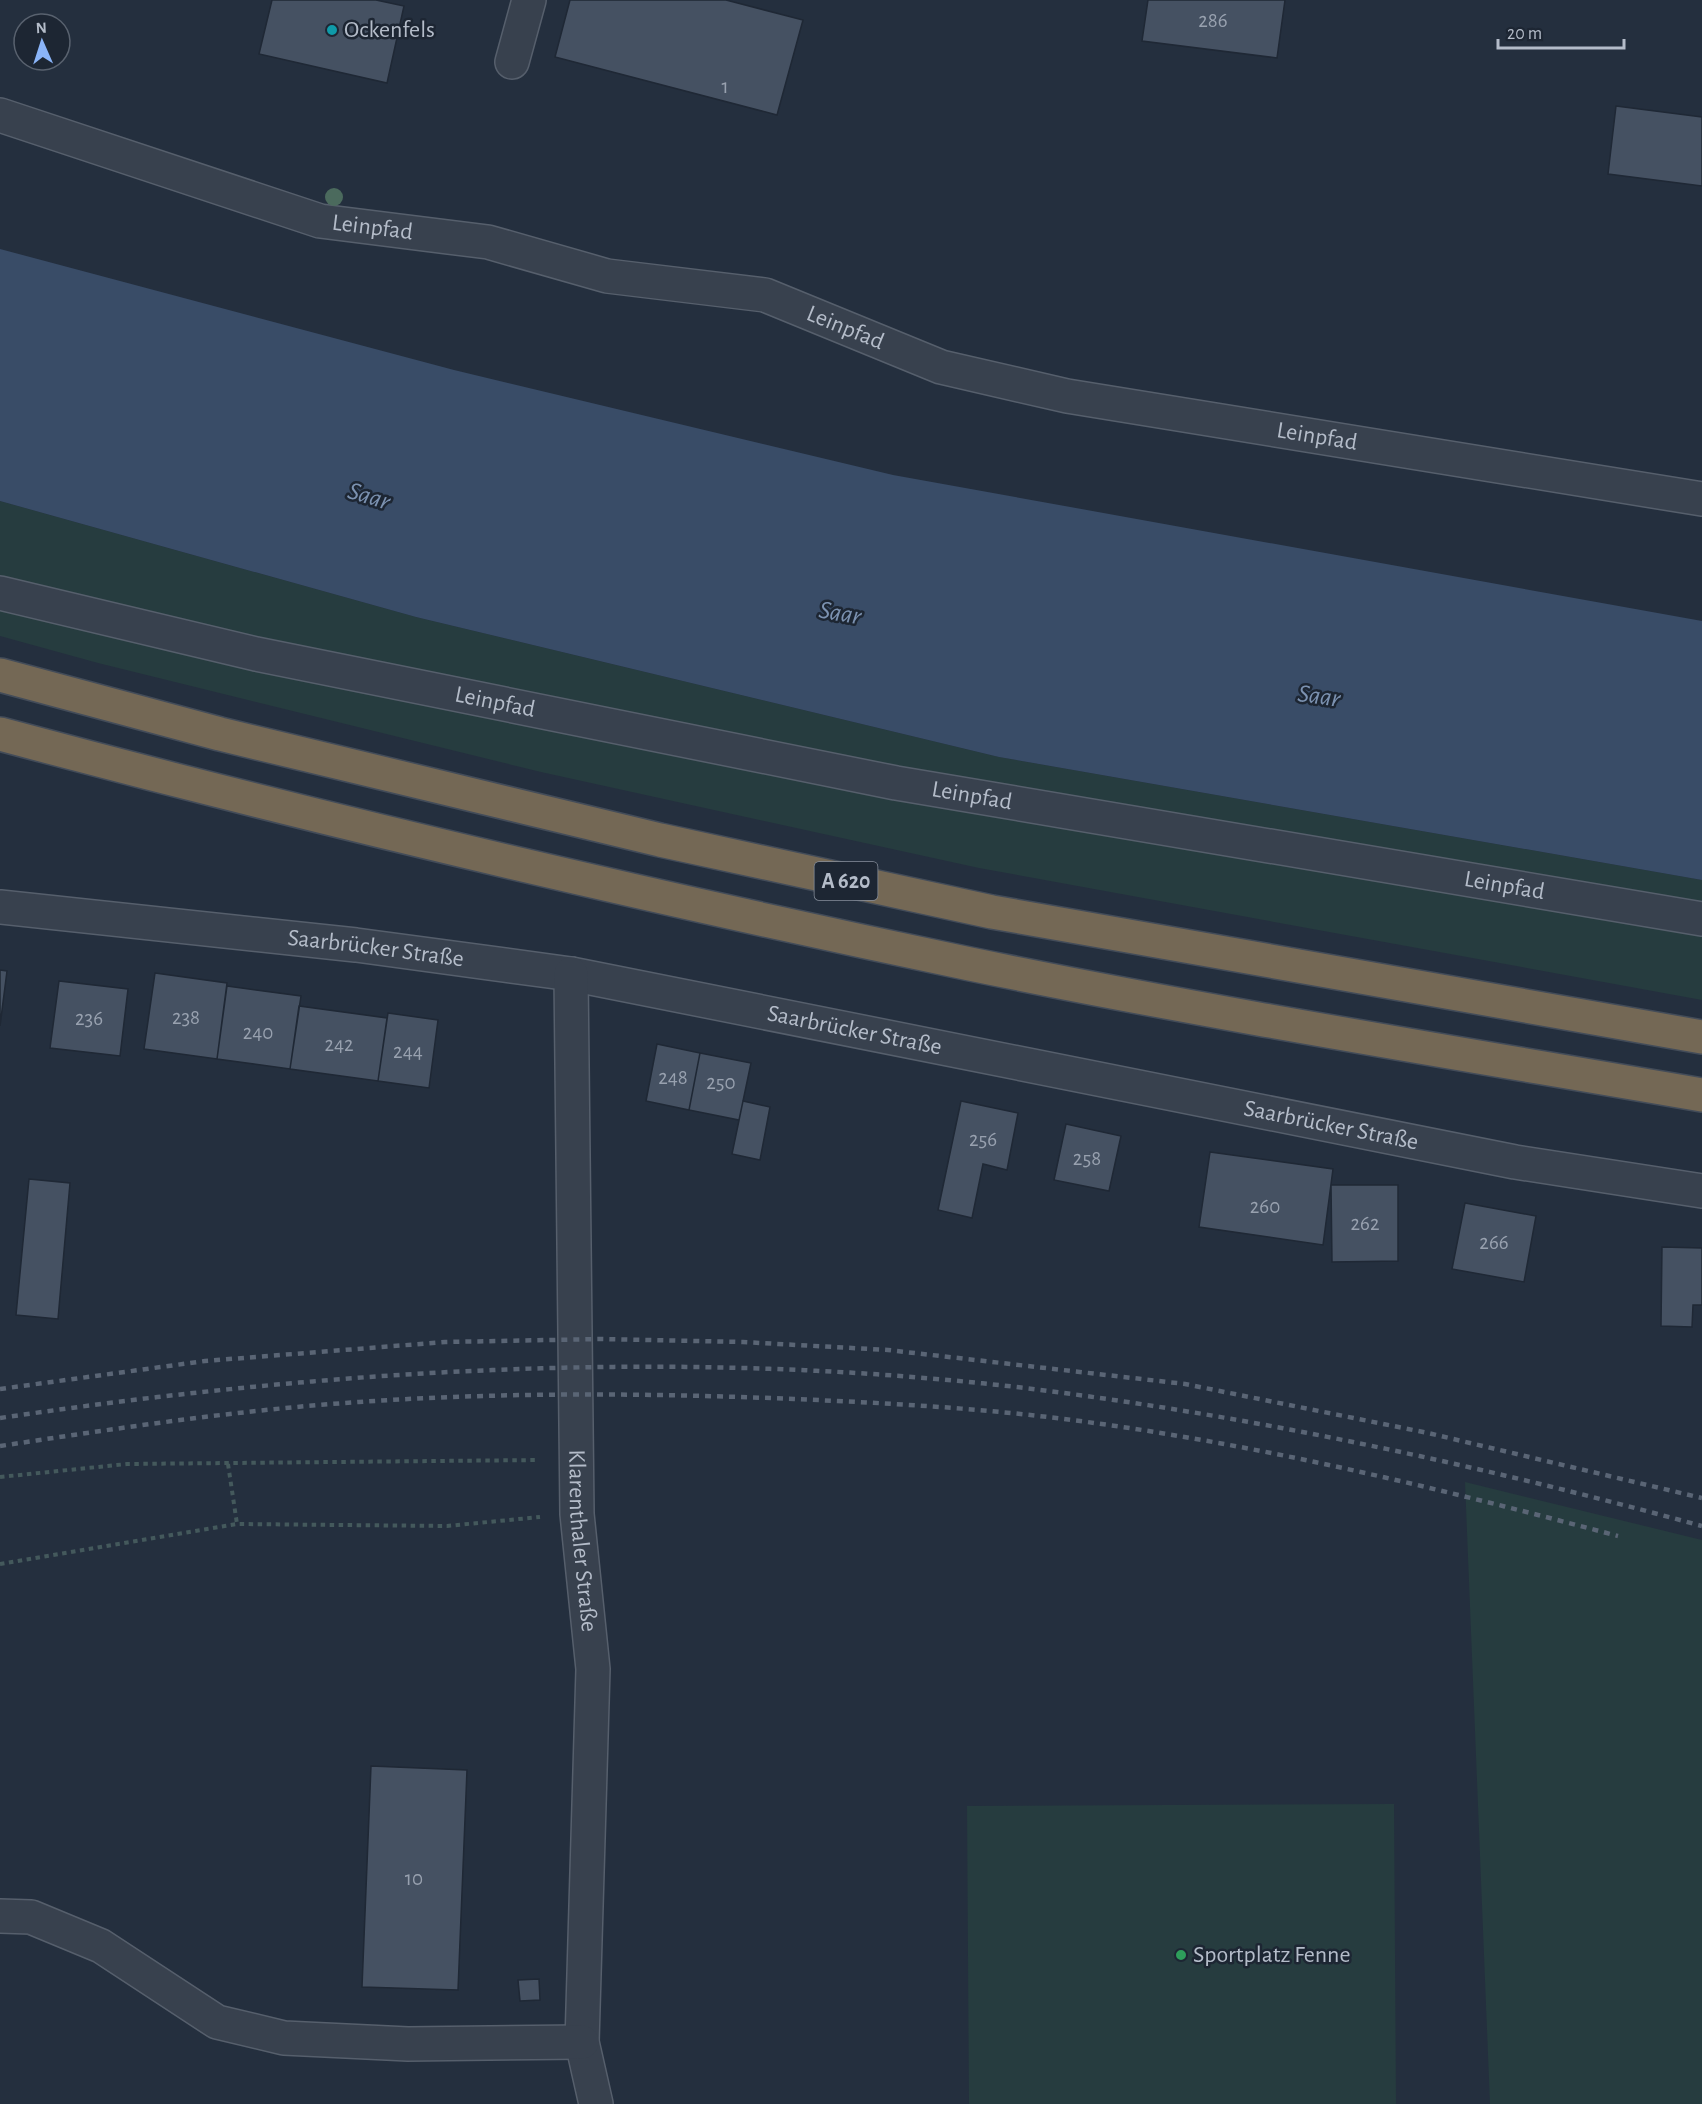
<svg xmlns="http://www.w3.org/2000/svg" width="1702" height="2104" font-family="'Alegreya Sans',sans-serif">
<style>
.green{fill:#263c3f}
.water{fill:#394c67}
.building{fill:#455162;stroke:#1f2835;stroke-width:1.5}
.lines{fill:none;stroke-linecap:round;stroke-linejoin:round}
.minor-casing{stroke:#565f6c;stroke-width:36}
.highway-casing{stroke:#434c59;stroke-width:36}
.path{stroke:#44595c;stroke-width:4;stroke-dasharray:4.5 4.5;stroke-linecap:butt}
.minor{stroke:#38414e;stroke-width:33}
.highway{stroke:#746855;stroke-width:33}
.rail{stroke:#5a6575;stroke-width:4.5;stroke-dasharray:6 6;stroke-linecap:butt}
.tree{fill:#4b6a5d}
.culture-dot{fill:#0f9aa8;stroke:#1d2633;stroke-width:2}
.leisure-dot{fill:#2e9e5b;stroke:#1d2633;stroke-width:2}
.labels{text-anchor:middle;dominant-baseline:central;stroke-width:5;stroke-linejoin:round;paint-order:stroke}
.number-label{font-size:21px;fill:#98a1af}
.shield{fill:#1d2633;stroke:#878f9c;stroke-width:1.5}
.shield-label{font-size:22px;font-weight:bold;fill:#b4bcc9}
.poi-label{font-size:24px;fill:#b4bcc9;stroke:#1d2633;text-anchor:start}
.street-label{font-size:24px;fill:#b4bcc9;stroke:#1d2633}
.water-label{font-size:26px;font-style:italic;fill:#7c92b1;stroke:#1d2633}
</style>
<rect width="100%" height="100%" fill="#242f3e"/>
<path class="green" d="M 0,501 L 416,617 L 999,757 L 1702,880 L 1702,1000 L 979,868 L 541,772 L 98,663 L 0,636 Z
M 1465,1482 L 1702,1540 L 1702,2104 L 1490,2104 Z
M 1394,1804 L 1396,2104 L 969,2104 L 967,1806 Z"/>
<path class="water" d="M 0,249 L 454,370 L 893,475 L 1702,621 L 1702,880 L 999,757 L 416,617 L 0,501 Z"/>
<path class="building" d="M 272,0 L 376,0 L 404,6 L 387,83 L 259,54 Z
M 570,0 L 726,0 L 803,20 L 777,115 L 555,57 Z
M 1148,0 L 1285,0 L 1277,58 L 1142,41 Z
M 1616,106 L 1702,117 L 1702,186 L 1608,174 Z
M 0,970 L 7,971 L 0,1026 Z
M 155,973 L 227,983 L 217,1059 L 144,1049 Z
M 59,981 L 128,989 L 120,1056 L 50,1048 Z
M 227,986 L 301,996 L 290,1069 L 217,1059 Z
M 299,1006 L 387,1018 L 378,1081 L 290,1069 Z
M 388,1013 L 438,1020 L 429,1088 L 378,1081 Z
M 657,1044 L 700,1053 L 689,1110 L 646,1101 Z
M 700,1053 L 751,1063 L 739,1120 L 689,1110 Z
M 743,1101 L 770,1107 L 760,1160 L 732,1154 Z
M 961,1101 L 1018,1113 L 1007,1170 L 983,1164 L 972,1218 L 938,1210 Z
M 1066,1124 L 1121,1136 L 1109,1191 L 1054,1180 Z
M 1210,1152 L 1333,1169 L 1323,1245 L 1199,1227 Z
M 29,1179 L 70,1183 L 58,1319 L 16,1315 Z
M 1331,1185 L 1398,1185 L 1398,1261 L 1332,1262 Z
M 1465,1203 L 1536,1216 L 1524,1282 L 1452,1269 Z
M 1662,1247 L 1702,1248 L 1702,1305 L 1693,1305 L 1692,1327 L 1661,1326 Z
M 371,1766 L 467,1770 L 458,1990 L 362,1987 Z
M 539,1979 L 540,2000 L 520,2001 L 518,1980 Z"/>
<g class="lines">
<g class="minor-casing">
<g id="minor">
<path d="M 512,62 L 529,0"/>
<path id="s1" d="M 0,115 L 320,221 L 488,242 L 607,276 L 765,295 L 941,367 L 1067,396 L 1702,499"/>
<path id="s2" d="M 0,593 L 256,654 L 896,783 L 1702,919"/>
<path id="s3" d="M 0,907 L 356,945 L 571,974 L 1515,1162 L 1702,1191"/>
<path id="s4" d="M 571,974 L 577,1514 L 593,1669 L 582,2042 L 596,2104"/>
<path d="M 0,1916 L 31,1917 L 101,1946 L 217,2022 L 284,2038 L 408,2044 L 582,2042"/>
</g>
</g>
<g class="highway-casing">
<path id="highway" d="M 0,675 L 220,734 L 660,840 L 992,912 L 1702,1037
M 0,734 C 321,820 645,896 970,964 C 1213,1014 1458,1053 1702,1095"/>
</g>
<path class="path" d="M 228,1464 L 237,1524
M 0,1477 L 127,1464 L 539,1460
M 0,1564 L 237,1524 L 447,1526 L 540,1517"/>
<use href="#minor" class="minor"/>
<use href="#highway" class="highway"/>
<path class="rail" d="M 0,1389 L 205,1361 L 445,1342 L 602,1339 L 743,1342 L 888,1350 L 1185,1384 L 1428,1433 L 1702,1498
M 0,1418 C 339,1368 684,1348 1025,1388 C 1253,1416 1480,1465 1702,1526
M 0,1446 C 119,1428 238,1410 359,1402 C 503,1392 649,1393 794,1399 C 886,1403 980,1408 1072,1420 C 1258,1444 1438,1488 1618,1536"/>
</g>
<circle class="tree" cx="334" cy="197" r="9"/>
<circle class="culture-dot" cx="332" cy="30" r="6"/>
<circle class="leisure-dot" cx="1181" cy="1955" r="6"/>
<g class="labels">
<g class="number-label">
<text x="1213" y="20">286</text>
<text x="725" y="86">1</text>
<text x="186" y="1017">238</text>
<text x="89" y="1018">236</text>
<text x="258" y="1032">240</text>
<text x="339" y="1044">242</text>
<text x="408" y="1051">244</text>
<text x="673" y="1077">248</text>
<text x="721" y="1082">250</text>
<text x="983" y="1139">256</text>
<text x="1087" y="1158">258</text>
<text x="1265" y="1206">260</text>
<text x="1365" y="1223">262</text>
<text x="1494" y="1242">266</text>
<text x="414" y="1878">10</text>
</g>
<rect class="shield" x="814.5" y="862" width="63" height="38" rx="4.5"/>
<g class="shield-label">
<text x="846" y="881">A 620</text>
</g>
<g class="poi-label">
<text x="344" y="30">Ockenfels</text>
<text x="1193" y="1955">Sportplatz Fenne</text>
</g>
<g class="street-label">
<text stroke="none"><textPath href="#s1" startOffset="390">Leinpfad</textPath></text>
<text stroke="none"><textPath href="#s1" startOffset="876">Leinpfad</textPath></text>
<text stroke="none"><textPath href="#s1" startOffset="1362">Leinpfad</textPath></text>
<text stroke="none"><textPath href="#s2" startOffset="507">Leinpfad</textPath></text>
<text stroke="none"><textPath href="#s2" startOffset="993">Leinpfad</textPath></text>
<text stroke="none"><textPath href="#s2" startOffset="1533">Leinpfad</textPath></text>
<text stroke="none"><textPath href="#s3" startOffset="378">Saarbrücker Straße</textPath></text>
<text stroke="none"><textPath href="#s3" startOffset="864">Saarbrücker Straße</textPath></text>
<text stroke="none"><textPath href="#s3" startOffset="1350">Saarbrücker Straße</textPath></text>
<text stroke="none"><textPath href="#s4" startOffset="567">Klarenthaler Straße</textPath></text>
</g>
<g class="water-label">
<text transform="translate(369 496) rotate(17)">Saar</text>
<text transform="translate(840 613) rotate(10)">Saar</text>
<text transform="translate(1319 696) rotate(8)">Saar</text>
</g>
</g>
<g transform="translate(42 42) rotate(357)"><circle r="28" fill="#1d2633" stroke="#59626f" stroke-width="1.5"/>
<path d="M0-4.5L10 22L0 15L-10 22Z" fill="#8ab4f8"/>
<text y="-9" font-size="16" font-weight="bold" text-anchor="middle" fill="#b4bcc9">N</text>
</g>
<path d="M1498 39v9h126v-9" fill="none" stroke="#b4bcc9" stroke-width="3"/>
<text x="1507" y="39" font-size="18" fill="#b4bcc9" stroke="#1d2633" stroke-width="4.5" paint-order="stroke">20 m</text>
</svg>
